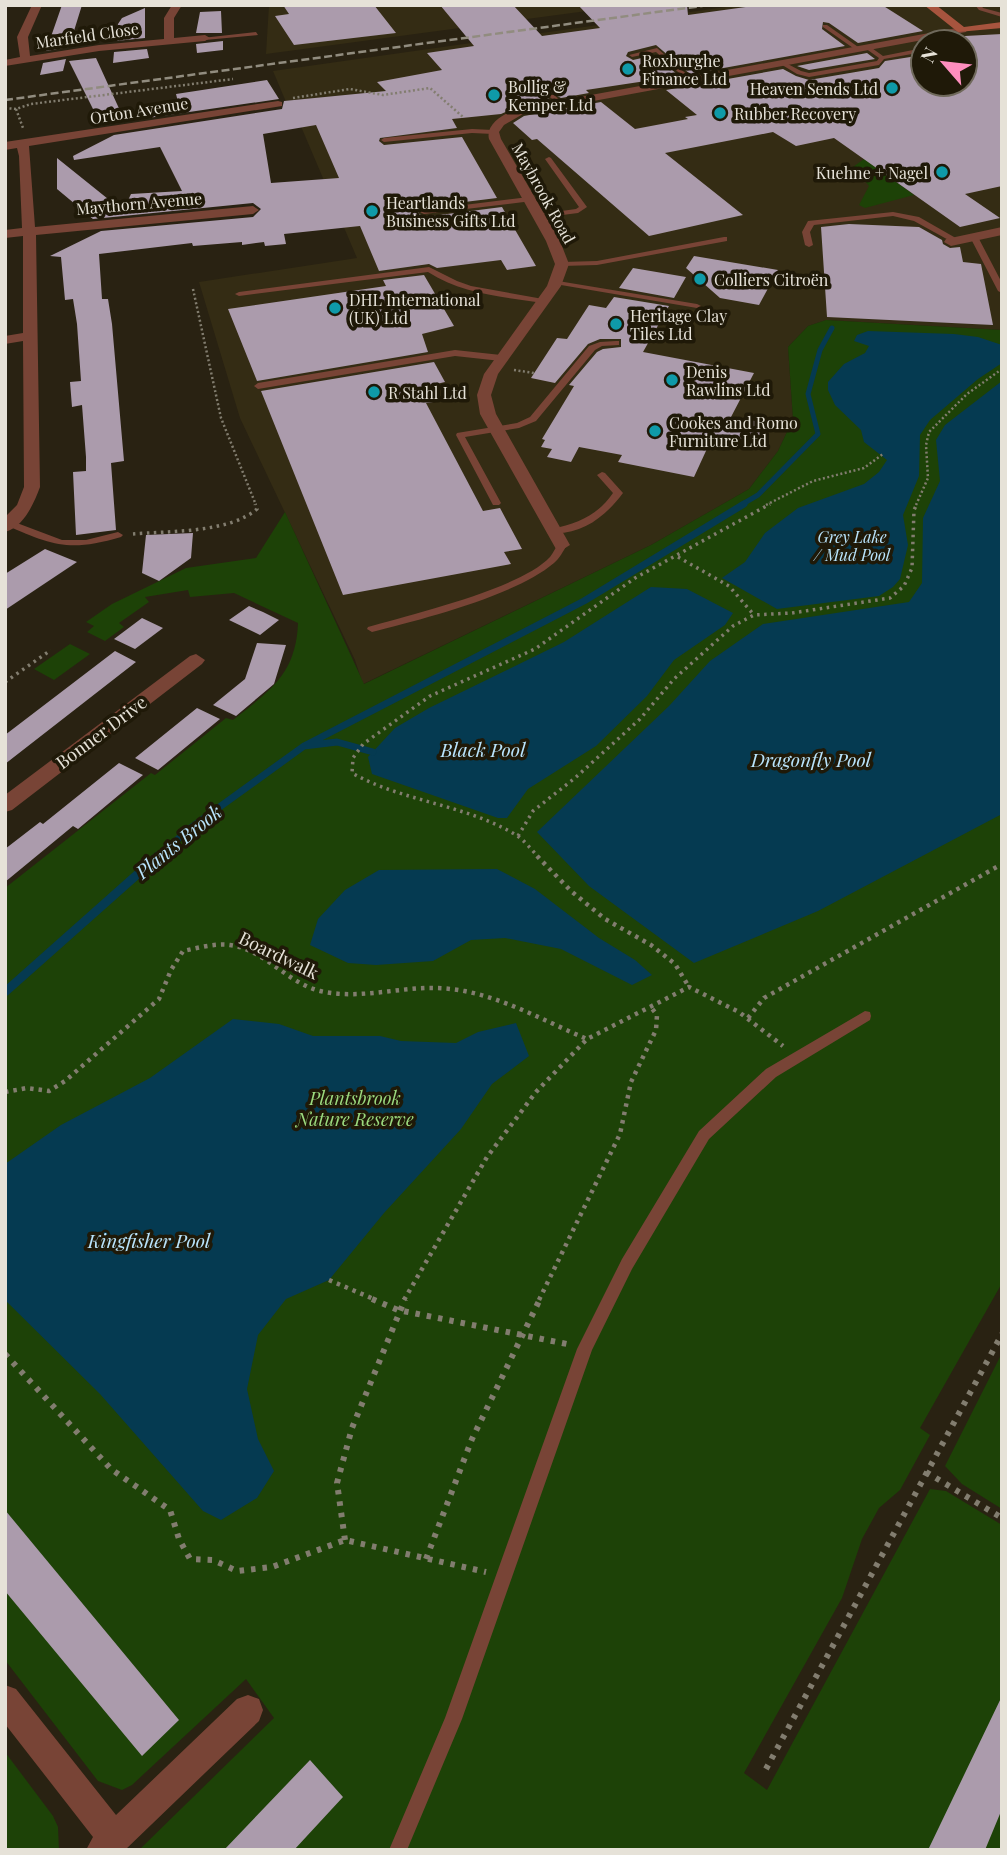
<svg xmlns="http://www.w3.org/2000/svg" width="1007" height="1855" font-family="'Playfair Display',serif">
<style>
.built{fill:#342c14;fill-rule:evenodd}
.green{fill:#1d4207}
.water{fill:#053a51}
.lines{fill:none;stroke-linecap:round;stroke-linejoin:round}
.stream-far2{stroke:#053a51;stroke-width:5}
.stream-far1{stroke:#053a51;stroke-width:7}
.stream{stroke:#053a51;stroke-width:9}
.building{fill:#ab9bac;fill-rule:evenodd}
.path-far3{stroke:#827d6f;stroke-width:2.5;stroke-dasharray:2 2.5;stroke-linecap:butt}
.path-far2{stroke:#827d6f;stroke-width:3.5;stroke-dasharray:2.5 4.5;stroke-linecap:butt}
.path-far1{stroke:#827d6f;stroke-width:4.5;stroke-dasharray:3.5 5;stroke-linecap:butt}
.path{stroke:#827d6f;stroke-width:6;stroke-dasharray:4.5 7;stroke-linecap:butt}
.lane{fill:#784436;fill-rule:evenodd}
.street{fill:#784436;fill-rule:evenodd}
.secondary{fill:#a7543e;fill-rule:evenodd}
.rail{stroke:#918c7f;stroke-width:2.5;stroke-dasharray:8 3.5;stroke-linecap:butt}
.culture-dot{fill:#0f9aa8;stroke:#1f1908;stroke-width:2.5}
.labels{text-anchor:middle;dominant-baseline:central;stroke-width:7;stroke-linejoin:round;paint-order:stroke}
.far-street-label{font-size:16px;fill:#e6e2d8;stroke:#1f1908}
.far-poi-label{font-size:16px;fill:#e6e2d8;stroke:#1f1908;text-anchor:start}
.far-water-label{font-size:16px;font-style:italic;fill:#b9e4fc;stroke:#1f1908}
.street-label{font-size:18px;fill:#e6e2d8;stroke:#1f1908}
.park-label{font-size:18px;font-style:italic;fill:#9bda7e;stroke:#1f1908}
.water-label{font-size:19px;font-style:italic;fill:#b9e4fc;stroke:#1f1908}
</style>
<rect width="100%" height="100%" fill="#292212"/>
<path class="built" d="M 269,5 L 632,5 L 266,54 Z
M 740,5 L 1002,5 L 1002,330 L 826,320 L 808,326 L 788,347 L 793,419 L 778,451 L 749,489 L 651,545 L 363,684 L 355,660 L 240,418 L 199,282 L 357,258 L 300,124 L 289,109 L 273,71 ZM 923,42 L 965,42 L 965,84 L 923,84 Z"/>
<path class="green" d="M 864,159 L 914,195 L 865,208 L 859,205 L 869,186 L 853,167 Z
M 826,320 L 1002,330 L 1002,1283 L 920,1428 L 930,1435 L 900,1490 L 879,1508 L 862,1539 L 842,1598 L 744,1773 L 767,1790 L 930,1489 L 946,1491 L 1002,1525 L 1002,1850 L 139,1850 L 274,1718 L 246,1679 L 132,1785 L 122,1790 L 98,1781 L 5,1660 L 5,888 L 151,773 L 155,775 L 226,718 L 233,720 C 269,691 296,675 298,623 L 234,593 L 190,597 L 188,590 L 145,597 L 149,602 L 119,623 L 124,627 L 105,641 L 87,632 L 94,626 L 86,622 L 112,604 L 186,568 L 256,558 L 285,512 L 364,684 L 651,545 L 749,489 L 778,451 L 793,419 L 788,347 L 808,326 Z
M 70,644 L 90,654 L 54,680 L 34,669 Z
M 1002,1353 L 1002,1509 L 962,1484 L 945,1466 Z
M 5,1752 L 53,1816 L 58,1827 L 59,1850 L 5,1850 Z"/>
<path class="water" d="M 868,331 L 954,334 L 978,337 L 1002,345 L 1002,363 L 978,379 L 930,420 L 920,435 L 919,476 L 903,515 L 908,545 L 900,579 L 893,587 L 879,596 L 777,609 L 722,578 L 745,562 L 765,533 L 798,508 L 864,484 L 879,472 L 887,460 L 864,442 L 861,430 L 835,405 L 828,390 L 828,382 L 844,364 L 865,353 L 869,346 L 854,341 L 857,335 Z
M 1002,381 L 1002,814 L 818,911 L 694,963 L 589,886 L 537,832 L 669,706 L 710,661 L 763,624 L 909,602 L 922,583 L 923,518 L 940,481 L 936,440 L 945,425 Z
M 651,587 L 687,589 L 733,613 L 725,625 L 674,660 L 647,696 L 596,746 L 528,789 L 507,818 L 498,818 L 372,774 L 368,757 L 395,728 L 429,708 L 564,642 Z
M 497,869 L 535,889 L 599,938 L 635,960 L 652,975 L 632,985 L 561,949 L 505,938 L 471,940 L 433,961 L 376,965 L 348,963 L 310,945 L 318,919 L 345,890 L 379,870 Z
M 233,1019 L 279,1024 L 313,1036 L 380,1036 L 401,1041 L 456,1043 L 478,1032 L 516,1023 L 529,1056 L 492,1084 L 461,1129 L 384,1213 L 329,1280 L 286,1299 L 258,1335 L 247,1389 L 258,1439 L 274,1471 L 257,1498 L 221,1520 L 203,1511 L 100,1394 L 5,1300 L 5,1164 L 61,1125 L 150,1078 Z"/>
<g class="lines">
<path class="stream-far2" d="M 741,505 L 758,495 L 818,434 L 808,394 L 820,350 L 832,328"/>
<path class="stream-far1" d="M 304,746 L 584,601 L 744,504
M 157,858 L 189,829 L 304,746 L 337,742 L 373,752"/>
<path class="stream" d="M 5,992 L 158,856"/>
</g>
<path class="building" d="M 62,5 L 82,5 L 69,47 L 46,51 Z
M 283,5 L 374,5 L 396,33 L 294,45 L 275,16 L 289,14 Z
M 440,5 L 513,5 L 542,36 L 600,28 L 578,5 L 687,5 L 688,15 L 760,5 L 882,5 L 923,31 L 858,43 L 829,23 L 823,22 L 822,29 L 845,46 L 690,74 L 656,45 L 628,52 L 626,56 L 633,60 L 655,55 L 679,76 L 586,90 L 589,93 L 561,98 L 550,92 L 547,95 L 549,100 L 519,106 L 501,114 L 452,119 L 457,128 L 380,138 L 379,141 L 384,145 L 462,137 L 497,198 L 424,207 L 418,213 L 424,217 L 502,207 L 536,266 L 507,270 L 501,260 L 437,268 L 429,264 L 379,271 L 360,226 L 284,234 L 286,244 L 265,246 L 264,242 L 242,245 L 242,242 L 193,246 L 192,243 L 99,254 L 102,299 L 108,299 L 112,324 L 124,461 L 111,463 L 116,530 L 76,535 L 73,472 L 86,471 L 86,457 L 82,405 L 72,407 L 70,382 L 81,381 L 77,324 L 73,299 L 65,300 L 61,257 L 50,256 L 101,231 L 253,217 L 261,209 L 253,203 L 93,219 L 57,189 L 57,158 L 123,211 L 131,194 L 182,191 L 160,147 L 74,160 L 73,156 L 114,135 L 282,109 L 284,101 L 386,91 L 377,82 L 442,70 L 427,53 L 474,46 ZM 316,125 L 339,178 L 271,183 L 263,134 Z
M 145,8 L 145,38 L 116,41 L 118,24 L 122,18 Z
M 221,11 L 222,33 L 196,33 L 200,12 Z
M 1002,34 L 1002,186 L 965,194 L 1000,218 L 960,227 L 834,138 L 796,146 L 773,132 L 665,153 L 743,215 L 649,236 L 537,139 L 532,140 L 513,123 L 524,116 L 601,102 L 635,129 L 688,119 L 685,117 L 697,115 L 666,90 L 783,69 L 796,76 L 809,80 L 879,68 L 885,61 L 923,55 L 923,84 L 965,84 L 965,36 Z
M 223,41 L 223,50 L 197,53 L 196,44 Z
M 147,49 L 149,58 L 113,63 L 114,52 Z
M 867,53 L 875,59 L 809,70 L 797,66 Z
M 96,58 L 122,115 L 98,119 L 69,61 Z
M 66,59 L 63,71 L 40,75 L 43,63 Z
M 267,80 L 279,99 L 148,118 L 178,102 L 176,94 Z
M 849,224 L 919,227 L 942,240 L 943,244 L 950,248 L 960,247 L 963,262 L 981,264 L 993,325 L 827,317 L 821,227 Z
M 694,256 L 778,270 L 759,305 L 720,298 L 686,268 Z
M 633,268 L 686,277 L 674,298 L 619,288 Z
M 424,275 L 454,326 L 422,334 L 428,352 L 257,381 L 228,309 L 386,286 L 383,280 Z
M 614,297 L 669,306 L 643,352 L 754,373 L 731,417 L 767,423 L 756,448 L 711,440 L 694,477 L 618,462 L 622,455 L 579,447 L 571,462 L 547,457 L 552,449 L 541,447 L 545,440 L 542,439 L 574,386 L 569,385 L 597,352 L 603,349 L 621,347 L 621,339 L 600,339 L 588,344 L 555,383 L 531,378 L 557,338 L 567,339 L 589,305 L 606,308 Z
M 434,362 L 445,382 L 432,385 L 441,401 L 426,403 L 483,511 L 500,508 L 522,549 L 504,552 L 511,564 L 343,595 L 261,391 Z
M 193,533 L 191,558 L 159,581 L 142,573 L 146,535 Z
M 45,549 L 77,562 L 5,610 L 5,574 Z
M 249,606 L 263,612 L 279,620 L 260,635 L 229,620 Z
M 142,618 L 163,628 L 135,649 L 114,639 Z
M 257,643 L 286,645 L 274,684 L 236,716 L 213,705 L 245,679 Z
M 115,651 L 136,662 L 5,764 L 5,735 Z
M 197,708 L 220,719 L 158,770 L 135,758 Z
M 119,763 L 143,775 L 78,829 L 73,826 L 5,882 L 5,849 L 40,822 L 43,824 Z
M 5,1510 L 179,1720 L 142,1756 L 5,1591 Z
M 1002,1696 L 1002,1809 L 985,1850 L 928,1850 Z
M 310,1760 L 343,1797 L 294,1850 L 224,1850 Z"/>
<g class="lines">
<path class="path-far3" d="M 293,98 L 350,89 L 383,95 L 430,88 L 463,117
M 5,108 L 16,109 L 31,104 L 233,79
M 16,109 L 23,128
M 193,289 L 221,418 L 256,505
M 514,370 L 534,373
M 766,505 L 813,481 L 864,468 L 883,454
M 916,505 L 928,478 L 926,445 L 929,432 L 967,394 L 1002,369"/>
<path class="path-far2" d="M 133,534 C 169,531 229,533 257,509 L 255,504
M 678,557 L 729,586 L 754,615
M 5,682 L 51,650
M 518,836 L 533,811 L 575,778 L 640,719 L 674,679 L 733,626 L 754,615 L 792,613 L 890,598 L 904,586 L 912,568 L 914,510 L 917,504
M 539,858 C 532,850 524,840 516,835 C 465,804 403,802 352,773 L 353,758 L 363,744 L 430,696 L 535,649 L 635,578 L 770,504"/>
<path class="path-far1" d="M 537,856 L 571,891 L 605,919 L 651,945 L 675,964 L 689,987
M 748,1018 L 764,998 L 1002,864
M 5,1092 L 27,1088 L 49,1091 L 65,1081 L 159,999 L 171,970 L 183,951 C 198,948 215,943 230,945 C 264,949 287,983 320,991 C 358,1000 398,987 436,988 C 490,989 539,1019 587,1039
M 329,1280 L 376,1300
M 404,1300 L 487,1157 L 536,1092 L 587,1039 L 689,987 L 739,1012 L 783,1046
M 539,1300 L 620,1134 L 631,1082 L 656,1030 L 657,1015 L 650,1006"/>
<path class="path" d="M 372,1299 L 398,1310 L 567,1344
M 5,1354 L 111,1469 L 170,1510 L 179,1539 L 190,1559 L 213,1560 L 237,1571 L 272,1567 L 345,1540 L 486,1572
M 926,1472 L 1002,1518
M 345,1540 L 337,1483 L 352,1428 L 405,1299
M 426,1559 L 472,1439 L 540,1299
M 766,1769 L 1002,1334"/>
<path class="lane" d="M 975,5 L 981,5 L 983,8 L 1002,13 L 1002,17 L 979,10 Z
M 823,25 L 827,25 L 861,49 L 856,50 L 823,27 Z
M 256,32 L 258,35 L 205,40 L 202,38 Z
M 928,34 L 932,34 L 943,42 L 936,42 L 928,36 Z
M 865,46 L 869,46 L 883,56 L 923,48 L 923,52 L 884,59 L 879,65 L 809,77 L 797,74 L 779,63 L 784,62 L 801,71 L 809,73 L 877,61 L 879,58 L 865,48 Z
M 657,48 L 692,79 L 692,81 L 688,81 L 656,52 L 632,57 L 629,55 Z
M 550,95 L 554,95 L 563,103 L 563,105 L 559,105 L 550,97 Z
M 472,129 L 493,130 L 496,132 L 493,134 L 472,133 L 384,142 L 381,140 L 384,138 Z
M 549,157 L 551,158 L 587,207 L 578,213 L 539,218 L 535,216 L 539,214 L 576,209 L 579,207 L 545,159 Z
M 529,197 L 532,197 L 532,201 L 424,214 L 420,212 L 424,210 Z
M 893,212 L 919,217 L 961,241 L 954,243 L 914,221 L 893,216 L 814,225 L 810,232 L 813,245 L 809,247 L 805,245 L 802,232 L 808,221 Z
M 971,235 L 978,237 L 1002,283 L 1002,293 L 998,291 L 970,237 Z
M 724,237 L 727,237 L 727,241 L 597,265 L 562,266 L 558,264 L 562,262 L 597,261 Z
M 429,267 L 457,281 L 471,286 L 543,299 L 547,301 L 543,303 C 503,297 462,294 428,272 L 239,296 L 235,294 L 239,292 Z
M 552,280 L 697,304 L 701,306 L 697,308 L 555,284 L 552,284 Z
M 616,341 L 619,341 L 619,345 L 602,346 L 595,350 L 536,421 L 519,428 L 465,437 L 501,503 L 499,505 L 493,505 L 456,435 L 457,433 L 517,423 L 530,417 L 589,346 L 600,342 Z
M 455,350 L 501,355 L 505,358 L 501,361 L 455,356 L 258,389 L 254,386 L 258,383 Z
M 602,472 L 605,473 L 623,493 C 606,516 582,535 552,533 L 552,529 C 578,523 597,516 613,493 L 597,475 Z
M 9,520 L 62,540 L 86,540 L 118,532 L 123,535 L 121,537 C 70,552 53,546 6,525 L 6,521 Z
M 562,542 L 567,545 C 563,551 560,558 554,563 C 515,596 423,619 372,632 L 367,629 L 368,627 C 412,614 520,589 550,557 C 553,553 556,547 559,543 Z
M 865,1011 L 870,1012 L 871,1016 L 870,1020 L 776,1077 L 709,1139 L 632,1269 L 592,1350 L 462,1719 L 407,1850 L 389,1850 L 445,1718 L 577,1349 L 622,1259 L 699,1131 L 766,1069 Z"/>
<path class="street" d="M 32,5 L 42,5 L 28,37 L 30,56 L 99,45 L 164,39 L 164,18 L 172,5 L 182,5 L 174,18 L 174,38 L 205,35 L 210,38 L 205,41 L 99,51 L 5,66 L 5,60 L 20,57 L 17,37 Z
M 962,27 L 967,30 L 966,32 L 523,114 L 504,125 L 499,132 L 501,139 L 560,241 L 569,264 L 561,286 L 498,374 L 491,395 L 496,414 L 570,545 L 562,550 L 556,549 L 480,414 L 477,395 L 484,374 L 547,286 L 555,264 L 546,241 L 489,139 C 485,123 507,112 520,108 Z
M 278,101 L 282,102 L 282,106 L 29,146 L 35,227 L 253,206 L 259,210 L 253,214 L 36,235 L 40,487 C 34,503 24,527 5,532 L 5,517 L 17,505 L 24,487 L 23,341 L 5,344 L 5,336 L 23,333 L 23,236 L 5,238 L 5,230 L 22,228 L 19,156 L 17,148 L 5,150 L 5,142 Z
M 1002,227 L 1002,235 L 951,246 L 944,242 L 946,239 Z
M 196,654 L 205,660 L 202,664 L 12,810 L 5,812 L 5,795 L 190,656 Z
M 5,1685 L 16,1689 L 116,1815 L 237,1699 L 248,1695 L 259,1699 L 263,1710 L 259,1721 L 125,1850 L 86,1850 L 93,1837 L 5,1724 Z"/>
<path class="secondary" d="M 924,5 L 936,5 L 964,27 L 1002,22 L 1002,28 L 958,32 Z"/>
<path class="rail" d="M 5,100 L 709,5"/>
</g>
<g class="culture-dot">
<circle cx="628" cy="69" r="7"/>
<circle cx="892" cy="88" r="7"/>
<circle cx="494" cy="95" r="7"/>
<circle cx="720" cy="113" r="7"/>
<circle cx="942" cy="172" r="7"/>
<circle cx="372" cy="211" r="7"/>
<circle cx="700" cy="279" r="7"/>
<circle cx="335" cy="308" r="7"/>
<circle cx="616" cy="324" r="7"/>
<circle cx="672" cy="380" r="7"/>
<circle cx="374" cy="392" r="7"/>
<circle cx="655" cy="431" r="7"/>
</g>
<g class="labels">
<g class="far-street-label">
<text transform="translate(87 35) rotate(-8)">Marfield Close</text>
<text transform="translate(139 110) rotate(-9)">Orton Avenue</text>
<text transform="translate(544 193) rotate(61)">Maybrook Road</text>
<text transform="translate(139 203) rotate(-5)">Maythorn Avenue</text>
</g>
<g class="far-poi-label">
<text x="642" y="60">Roxburghe<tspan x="642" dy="18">Finance Ltd</tspan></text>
<text x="508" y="86">Bollig &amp;<tspan x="508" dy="18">Kemper Ltd</tspan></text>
<text x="878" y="88" text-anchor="end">Heaven Sends Ltd</text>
<text x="734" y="113">Rubber Recovery</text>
<text x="928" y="172" text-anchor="end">Kuehne + Nagel</text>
<text x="386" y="202">Heartlands<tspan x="386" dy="18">Business Gifts Ltd</tspan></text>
<text x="714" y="279">Colliers Citroën</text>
<text x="349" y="299">DHL International<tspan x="349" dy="18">(UK) Ltd</tspan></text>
<text x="630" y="315">Heritage Clay<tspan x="630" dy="18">Tiles Ltd</tspan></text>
<text x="686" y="371">Denis<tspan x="686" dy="18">Rawlins Ltd</tspan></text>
<text x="388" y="392">R Stahl Ltd</text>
<text x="669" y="422">Cookes and Romo<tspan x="669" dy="18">Furniture Ltd</tspan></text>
</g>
<g class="far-water-label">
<text x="852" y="536">Grey Lake<tspan x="852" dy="18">/ Mud Pool</tspan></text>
</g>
<g class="street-label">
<text transform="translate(101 732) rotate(-37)">Bonner Drive</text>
<text transform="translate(279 955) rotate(26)">Boardwalk</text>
</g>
<g class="park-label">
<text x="355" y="1098">Plantsbrook<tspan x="355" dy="21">Nature Reserve</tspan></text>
</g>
<g class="water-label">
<text x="483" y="749">Black Pool</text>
<text x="811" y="759">Dragonfly Pool</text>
<text transform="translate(178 841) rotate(-39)">Plants Brook</text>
<text x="149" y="1240">Kingfisher Pool</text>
</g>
</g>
<rect width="1007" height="1855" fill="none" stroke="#e6e2d8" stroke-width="14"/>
<g transform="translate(944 63) rotate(298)"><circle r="33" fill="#1f1908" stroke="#6f695b" stroke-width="2"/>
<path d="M0-5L12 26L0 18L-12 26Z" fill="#fe8ebe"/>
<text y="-10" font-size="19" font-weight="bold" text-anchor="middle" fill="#e6e2d8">N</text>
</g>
</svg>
